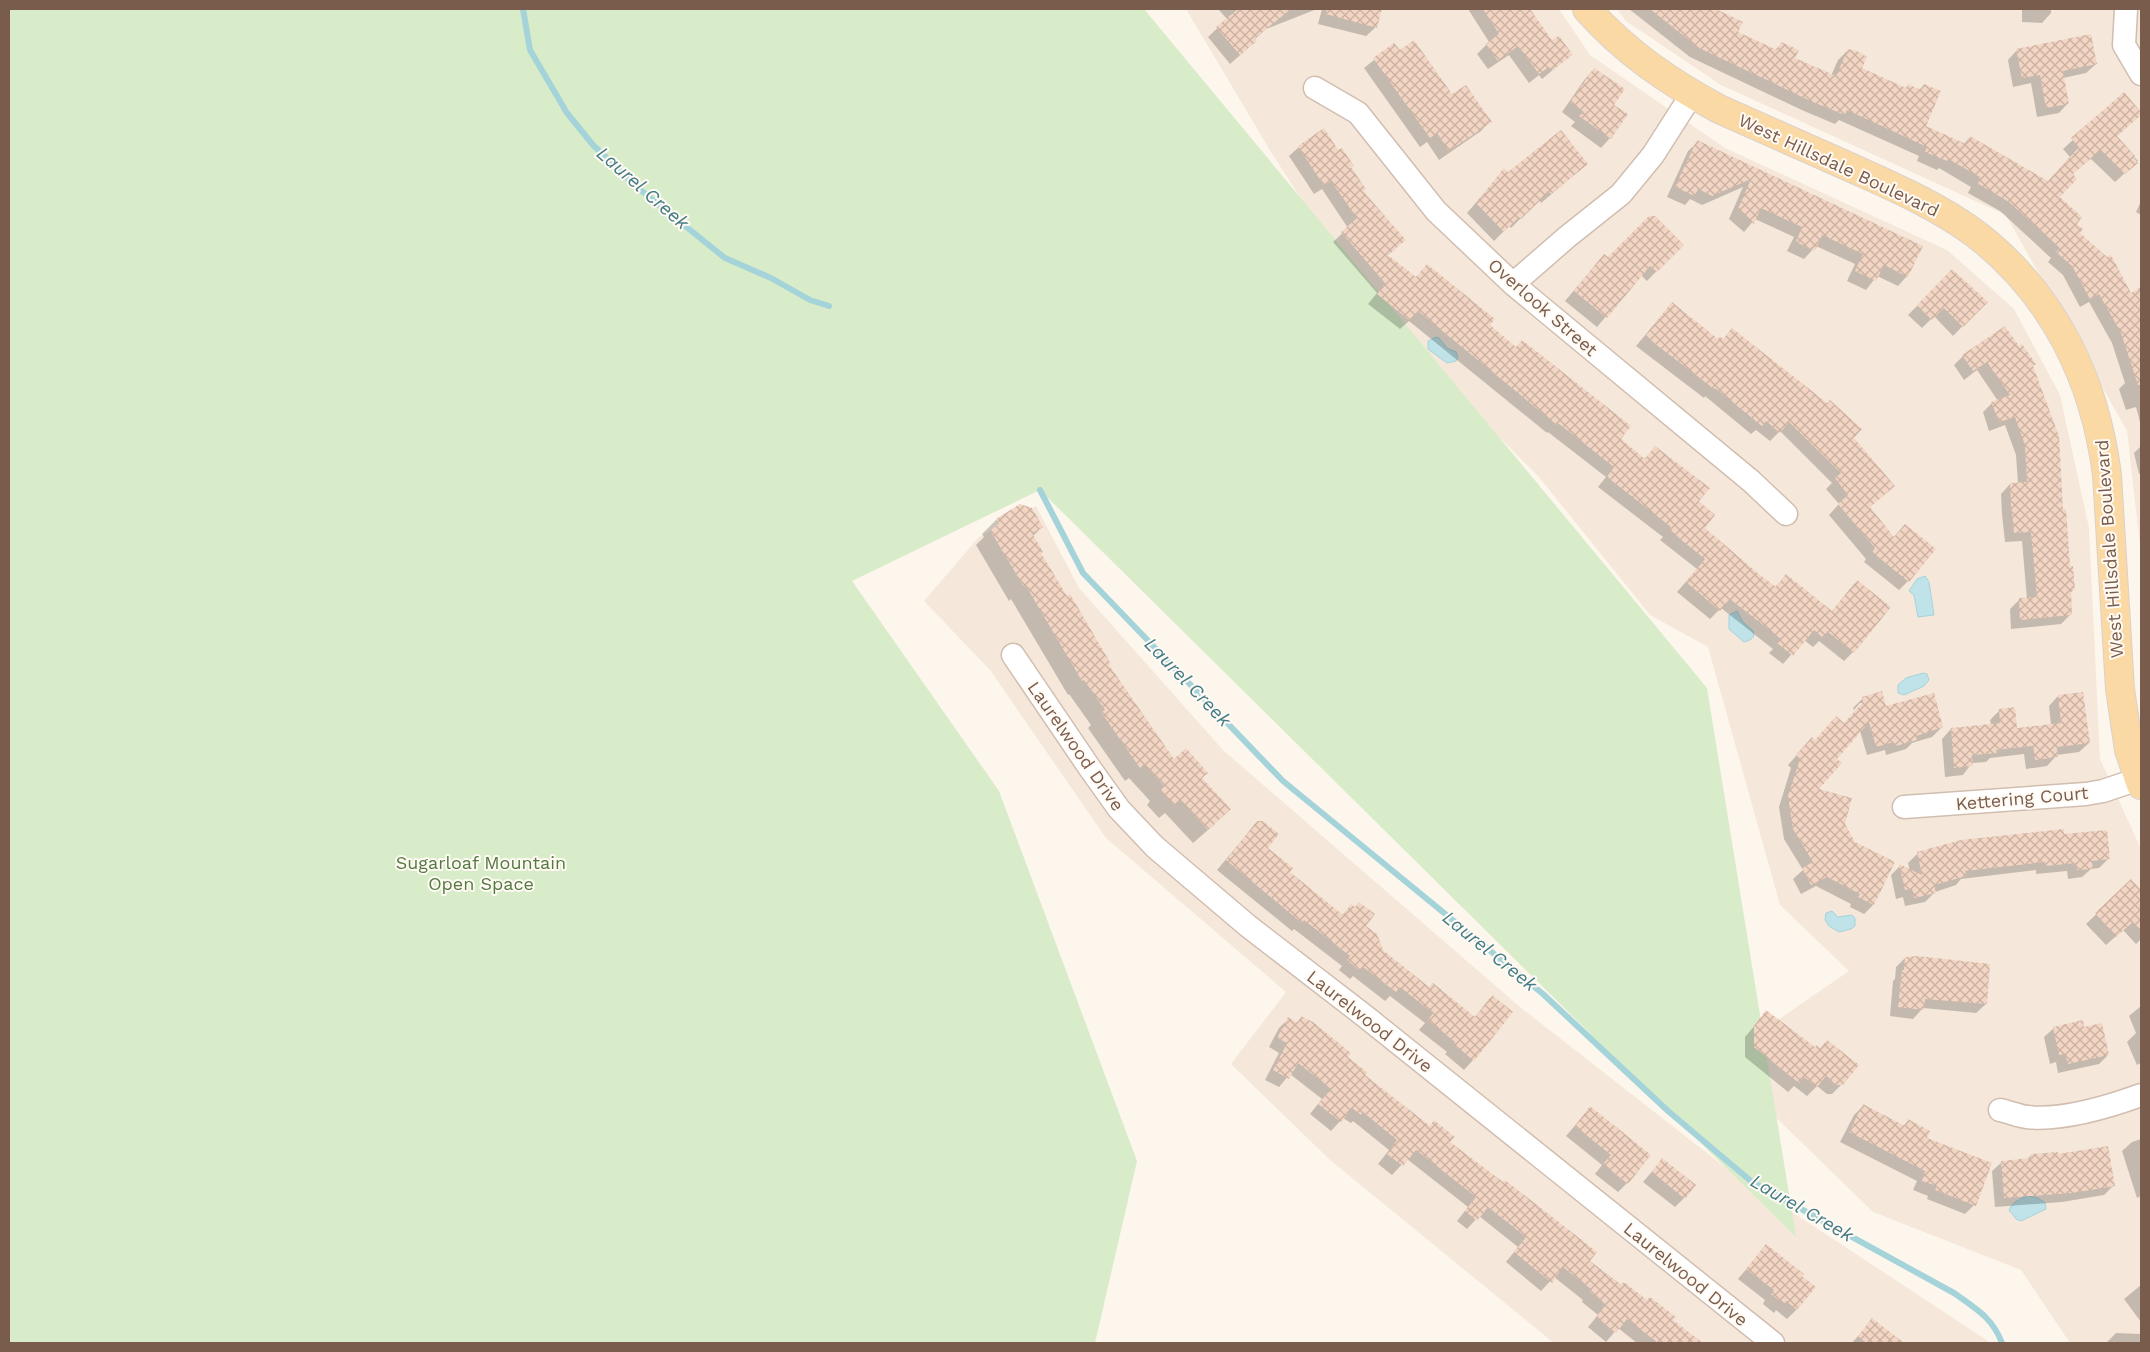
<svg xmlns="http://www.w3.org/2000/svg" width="2150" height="1352" font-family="'Work Sans',sans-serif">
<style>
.residential{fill:#f5e8da}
.park{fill:#d8ecc9}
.water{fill:#bfe3e8;stroke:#a5d3da}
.shadow{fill:#0003}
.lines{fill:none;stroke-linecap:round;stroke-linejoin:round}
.stream{stroke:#a5d3da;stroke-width:6}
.building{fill:url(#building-cross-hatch)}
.minor-casing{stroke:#d1beb0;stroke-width:25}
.major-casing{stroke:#dad1cd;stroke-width:30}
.minor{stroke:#fff;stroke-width:22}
.major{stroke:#fbd9a5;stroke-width:28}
.labels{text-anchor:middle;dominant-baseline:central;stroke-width:4;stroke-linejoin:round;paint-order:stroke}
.street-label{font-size:18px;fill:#7a5c4d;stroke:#fffaf3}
.park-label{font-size:18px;fill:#537a41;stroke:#fffaf3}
.water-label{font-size:19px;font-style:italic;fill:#437c86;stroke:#fffaf3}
</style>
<defs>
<pattern id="building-cross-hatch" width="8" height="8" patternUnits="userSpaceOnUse" patternTransform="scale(1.25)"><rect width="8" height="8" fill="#f3d5c3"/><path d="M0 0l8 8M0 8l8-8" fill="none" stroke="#cab0a1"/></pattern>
</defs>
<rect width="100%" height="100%" fill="#fdf6ec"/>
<path class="residential" d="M 1186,9 L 1559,9 L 1590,55 L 1725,148 L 1947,250 L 2014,309 L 2060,395 L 2089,528 L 2100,759 L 2141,849 L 2141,1343 L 2070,1343 L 2021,1270 L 1873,1212 L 1760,1102 L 1740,1046 L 1849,971 L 1780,905 L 1708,647 L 1650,615 L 1539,477 L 1374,312 L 1271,152 Z
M 1617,9 L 2141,9 L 2141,554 L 2127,431 L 2006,215 L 1721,85 L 1626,21 Z
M 1036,506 L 1079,588 L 1223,750 L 1520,1007 L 1730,1171 L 1991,1343 L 1554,1343 L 1330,1160 L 1231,1064 L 1286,992 L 1106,838 L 990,670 L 924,601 L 979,537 Z"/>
<path class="park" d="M 9,9 L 1144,9 L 1707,688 L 1796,1237 L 1040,490 L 852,581 L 999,791 L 1137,1161 L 1095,1343 L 9,1343 Z"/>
<path class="water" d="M 1436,337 L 1439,338 L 1447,348 L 1456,352 L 1458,357 L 1456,361 L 1447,363 L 1428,349 L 1428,341 Z
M 1925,576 L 1929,582 L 1934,615 L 1918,617 L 1914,595 L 1909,591 L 1917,579 Z
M 1737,611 L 1743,622 L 1753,631 L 1754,636 L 1750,640 L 1744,642 L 1729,629 L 1729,615 Z
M 1923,673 L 1927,674 L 1929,680 L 1924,686 L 1904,695 L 1898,693 L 1898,685 L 1906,678 Z
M 1832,911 L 1838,917 L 1852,915 L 1855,918 L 1855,926 L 1851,929 L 1839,932 L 1829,926 L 1825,920 L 1826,913 Z
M 2028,1196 L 2038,1198 L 2045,1203 L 2046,1209 L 2021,1221 L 2016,1219 L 2009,1210 C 2013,1201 2020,1199 2028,1196 Z"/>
<path class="shadow" d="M 1218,9 L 1317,9 L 1266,29 L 1255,39 L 1256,41 L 1246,50 L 1230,64 L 1208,37 L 1227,19 Z
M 1322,9 L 1380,9 L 1376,27 L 1366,36 L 1318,24 Z
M 1468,9 L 1528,9 L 1552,42 L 1571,55 L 1542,79 L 1539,75 L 1529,83 L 1509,55 L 1488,69 L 1477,54 L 1489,42 Z
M 1629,9 L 1714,9 L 1722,15 L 1736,33 L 1775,50 L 1781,44 L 1794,59 L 1831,76 L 1838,60 L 1848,50 L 1860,69 L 1905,89 L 1908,85 L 1919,90 L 1924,85 L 1924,127 L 1964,144 L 1970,137 L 2048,182 L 2070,157 L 2063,149 L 2124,94 L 2141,114 L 2116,137 L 2138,161 L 2115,182 L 2090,158 L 2071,175 L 2059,197 L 2075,224 L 2078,233 L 2131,294 L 2136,291 L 2141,300 L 2141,426 L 2136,407 L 2126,410 L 2119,389 L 2125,383 L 2112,343 L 2089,302 L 2080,307 L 2063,275 L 2048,262 L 2051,258 L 2000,211 L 1968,193 L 1971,187 L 1939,168 L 1937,170 L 1917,161 L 1919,156 L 1839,120 L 1835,124 L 1804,111 L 1690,57 Z
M 2022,9 L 2051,9 L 2051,13 L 2042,23 L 2022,22 Z
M 1394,44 L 1400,52 L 1452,96 L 1490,121 L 1481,131 L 1439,160 L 1427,142 L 1420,147 L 1364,68 Z
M 2017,50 L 2096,64 L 2086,73 L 2063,78 L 2068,103 L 2059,113 L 2037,117 L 2031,83 L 2013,87 L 2008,60 Z
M 1594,69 L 1612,105 L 1610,138 L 1601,148 L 1571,126 L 1575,122 L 1562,112 L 1585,79 Z
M 1698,142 L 1907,276 L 1898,286 L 1877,276 L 1866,290 L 1847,281 L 1855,264 L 1816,246 L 1804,259 L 1787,251 L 1794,237 L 1755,219 L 1744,232 L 1729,219 L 1743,187 L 1702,205 L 1690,199 L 1685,205 L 1667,197 L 1688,151 Z
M 1299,147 L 1350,168 L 1395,249 L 1387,256 L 1415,278 L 1427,266 L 1488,325 L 1644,459 L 1656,448 L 1697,501 L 1703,528 L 1759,576 L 1775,587 L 1786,576 L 1831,612 L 1857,582 L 1853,652 L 1844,661 L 1819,641 L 1813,647 L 1804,640 L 1783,664 L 1769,653 L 1773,649 L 1721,608 L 1710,619 L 1677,592 L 1697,569 L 1660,540 L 1663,537 L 1598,487 L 1606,477 L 1548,432 L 1547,433 L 1409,321 L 1400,329 L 1368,304 L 1377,293 L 1333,242 L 1348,228 L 1322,189 L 1314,194 L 1289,156 Z
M 1587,164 L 1541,203 L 1539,200 L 1511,228 L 1509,226 L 1494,241 L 1467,213 L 1504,170 L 1508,174 Z
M 2141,201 L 2141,215 L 2136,212 Z
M 1682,245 L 1647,281 L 1641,275 L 1597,327 L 1565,301 L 1604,255 L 1608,259 Z
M 1952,271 L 1986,302 L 1953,336 L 1934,316 L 1922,328 L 1908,315 Z
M 1672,303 L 1717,340 L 1722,340 L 1732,330 L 1852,438 L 1893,486 L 1869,508 L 1893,538 L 1905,525 L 1908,581 L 1899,590 L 1864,562 L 1866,559 L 1829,515 L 1839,504 L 1826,489 L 1832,483 L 1780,431 L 1770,441 L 1756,430 L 1751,434 L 1705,396 L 1704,398 L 1636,346 Z
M 1963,356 L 2031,366 L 2062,511 L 2073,590 L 2070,594 L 2070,615 L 2061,624 L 2011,629 L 2010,609 L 2020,599 L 2027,599 L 2022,541 L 2005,542 L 2002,514 L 2001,494 L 2010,484 L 2018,484 L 2016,455 L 2005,425 L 1989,431 L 1983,412 L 1992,403 L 1998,401 L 1977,370 L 1964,380 L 1954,365 Z
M 2141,446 L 2141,473 L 2139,474 L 2134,453 Z
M 1020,505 L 1042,527 L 1033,536 L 1040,553 L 1108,666 L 1174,761 L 1201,778 L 1215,824 L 1193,843 L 1165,813 L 1159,818 L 1147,805 L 1150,801 L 1129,778 L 1125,781 L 1088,728 L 1091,725 L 1069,694 L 1068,695 L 1011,599 L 1009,601 L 976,545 L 984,537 L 982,534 L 996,520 Z
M 2058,696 L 2089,743 L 2079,752 L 2057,755 L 2047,766 L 2026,769 L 2024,754 L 1990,758 L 1986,762 L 1972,763 L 1963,775 L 1945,777 L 1942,739 L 1951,729 L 1991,725 L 1990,720 L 2000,710 L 2016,730 L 2051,725 L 2049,706 Z
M 1863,698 L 1942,727 L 1932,737 L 1912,743 L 1906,749 L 1886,755 L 1885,750 L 1867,755 L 1860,731 L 1835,759 L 1817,789 L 1844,824 L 1873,905 L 1864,914 L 1850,907 L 1851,904 L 1816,886 L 1801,894 L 1793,879 L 1803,870 L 1784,839 L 1779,807 L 1791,768 L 1788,765 L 1803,748 L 1841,729 L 1864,703 L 1860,703 L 1854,710 L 1853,708 Z
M 1257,822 L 1266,848 L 1288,873 L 1341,916 L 1351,906 L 1382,951 L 1429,988 L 1474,1018 L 1492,997 L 1473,1060 L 1464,1070 L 1445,1054 L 1447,1052 L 1419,1030 L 1425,1023 L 1390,996 L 1385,1001 L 1353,976 L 1350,979 L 1339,970 L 1342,966 L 1294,929 L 1292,931 L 1217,870 Z
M 2063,835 L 2109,858 L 2099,868 L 2091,869 L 2082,877 L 2068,879 L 2067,871 L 2036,874 L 2036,870 L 1961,879 L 1956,885 L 1935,892 L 1925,902 L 1905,906 L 1903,897 L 1896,899 L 1891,875 L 1900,866 L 1910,871 L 1908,863 L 1917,854 Z
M 2131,881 L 2141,892 L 2141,939 L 2136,944 L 2123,930 L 2106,945 L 2086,924 Z
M 1905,958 L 1986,1004 L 1976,1013 L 1923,1008 L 1913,1019 L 1890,1016 L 1893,981 L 1895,979 L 1896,967 Z
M 2141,1006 L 2141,1063 L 2137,1065 L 2127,1042 L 2136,1033 L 2129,1016 Z
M 1766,1012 L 1842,1084 L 1832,1094 L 1827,1094 L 1817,1086 L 1807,1096 L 1794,1086 L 1788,1092 L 1745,1057 L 1745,1037 Z
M 1301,1018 L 1346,1057 L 1363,1075 L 1449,1143 L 1589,1261 L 1700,1343 L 1637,1343 L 1618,1328 L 1606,1342 L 1588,1327 L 1598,1315 L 1582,1302 L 1583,1300 L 1554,1277 L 1541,1291 L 1506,1262 L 1518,1247 L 1479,1216 L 1467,1229 L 1457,1221 L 1468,1207 L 1407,1159 L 1392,1175 L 1378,1164 L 1389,1150 L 1353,1121 L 1351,1123 L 1343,1118 L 1331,1131 L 1310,1114 L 1322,1099 L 1290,1074 L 1279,1087 L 1265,1080 L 1279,1053 L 1269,1047 L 1279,1028 L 1288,1019 L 1296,1023 Z
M 2054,1028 L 2083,1028 L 2108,1055 L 2099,1064 L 2058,1073 L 2056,1062 L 2050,1064 L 2044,1037 Z
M 1863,1106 L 1903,1126 L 1908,1121 L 1925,1138 L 1974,1205 L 1965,1214 L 1927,1199 L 1928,1196 L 1913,1190 L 1917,1181 L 1840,1142 L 1854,1115 Z
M 1590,1108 L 1627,1183 L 1618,1192 L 1595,1174 L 1602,1165 L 1566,1136 Z
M 2141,1139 L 2141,1196 L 2137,1198 L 2122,1151 L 2132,1142 Z
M 2031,1155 L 2057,1155 L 2113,1186 L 2104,1195 L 2062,1202 L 1995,1207 L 1992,1171 L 2002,1162 L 2027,1160 Z
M 1662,1160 L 1684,1198 L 1675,1207 L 1643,1182 Z
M 1766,1246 L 1797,1309 L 1787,1319 L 1776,1310 L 1774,1313 L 1763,1304 L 1765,1300 L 1738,1279 Z
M 2141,1285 L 2141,1322 L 2124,1299 Z
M 1872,1320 L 1902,1343 L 1852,1343 Z
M 2116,1333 L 2141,1334 L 2141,1343 L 2106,1343 Z"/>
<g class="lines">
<path class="stream" d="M 523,9 L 530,50 L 567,113 L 593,145 L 638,188 L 725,258 L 771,278 L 810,300 L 829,306
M 1040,490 L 1083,573 L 1283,781 L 1543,994 L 1668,1111 L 1752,1182 L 1954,1293 C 1976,1309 1992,1317 2002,1343"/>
</g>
<path class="building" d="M 1238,9 L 1291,9 L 1255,38 L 1257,41 L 1240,55 L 1216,27 Z
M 1327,9 L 1382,9 L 1377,28 L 1326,14 Z
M 1483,9 L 1530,9 L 1552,40 L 1559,36 L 1573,55 L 1552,70 L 1549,67 L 1539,74 L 1518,46 L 1498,61 L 1486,44 L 1499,34 Z
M 1650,9 L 1716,9 L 1743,22 L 1738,32 L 1777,50 L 1781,42 L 1799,50 L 1795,58 L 1836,76 L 1848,49 L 1857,51 L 1867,57 L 1862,68 L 1906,88 L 1908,84 L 1921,90 L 1924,84 L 1941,91 L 1926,126 L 1966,144 L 1970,136 L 2048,181 L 2079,147 L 2071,138 L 2124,92 L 2141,112 L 2141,115 L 2117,136 L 2135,156 L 2134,158 L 2138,163 L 2125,174 L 2101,150 L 2073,174 L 2077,179 L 2060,197 L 2082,217 L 2077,224 L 2083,229 L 2080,233 L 2107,257 L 2111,255 L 2131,293 L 2141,287 L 2141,385 L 2138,385 L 2121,333 L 2099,294 L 2090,299 L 2072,266 L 2056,252 L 2060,248 L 2009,202 L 1977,183 L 1980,177 L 1948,159 L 1947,161 L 1925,152 L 1927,147 L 1847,110 L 1845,115 L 1813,102 L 1699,48 Z
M 2091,34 L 2097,64 L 2063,71 L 2069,104 L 2046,108 L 2040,75 L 2022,78 L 2016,49 Z
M 1414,40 L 1452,94 L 1466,85 L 1492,122 L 1449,151 L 1437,133 L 1430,138 L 1373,58 L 1394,43 L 1400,50 Z
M 1594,68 L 1625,89 L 1614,105 L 1628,114 L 1611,139 L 1579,116 L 1584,112 L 1570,102 Z
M 1324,128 L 1338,150 L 1342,148 L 1354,166 L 1351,167 L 1366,189 L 1363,191 L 1406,240 L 1388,255 L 1416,277 L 1427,264 L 1495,319 L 1490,325 L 1516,347 L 1522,340 L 1631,426 L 1621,439 L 1645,459 L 1655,446 L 1710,488 L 1699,501 L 1715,515 L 1705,528 L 1760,575 L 1776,587 L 1786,574 L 1832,611 L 1857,580 L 1891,607 L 1854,653 L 1828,632 L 1823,638 L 1814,630 L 1793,656 L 1777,643 L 1781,639 L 1730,599 L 1720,611 L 1686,582 L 1705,559 L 1669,530 L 1671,527 L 1607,477 L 1614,467 L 1558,423 L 1557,425 L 1418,311 L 1410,321 L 1377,294 L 1385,283 L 1341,232 L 1357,218 L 1331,181 L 1324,186 L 1298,146 Z
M 1561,130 L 1588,164 L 1551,194 L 1549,192 L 1521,219 L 1519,217 L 1504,232 L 1476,203 L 1504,168 L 1508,172 Z
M 1697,140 L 1923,246 L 1908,277 L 1884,265 L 1876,281 L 1855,271 L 1863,254 L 1822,235 L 1815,251 L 1796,242 L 1802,227 L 1761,208 L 1754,224 L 1738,209 L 1751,179 L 1712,196 L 1698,189 L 1695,196 L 1675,187 Z
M 1649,216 L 1655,216 L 1684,245 L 1657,272 L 1650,266 L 1607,318 L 1574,291 L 1604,254 L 1608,257 Z
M 1952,269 L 1988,302 L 1963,327 L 1944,308 L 1932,320 L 1917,305 Z
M 1672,302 L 1718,339 L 1720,336 L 1723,339 L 1732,328 L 1827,403 L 1830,400 L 1862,429 L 1854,438 L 1895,486 L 1870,507 L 1894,537 L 1905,524 L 1936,549 L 1909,582 L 1872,552 L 1875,548 L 1838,504 L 1848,495 L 1835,478 L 1841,473 L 1789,422 L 1780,433 L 1766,421 L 1762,426 L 1715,388 L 1714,389 L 1645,336 Z
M 2005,326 L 2019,346 L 2022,344 L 2036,364 L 2033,366 L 2059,436 L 2063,509 L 2066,509 L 2070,566 L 2073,566 L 2075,590 L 2071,590 L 2072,615 L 2020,620 L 2019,598 L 2037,597 L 2031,532 L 2014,533 L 2011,504 L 2010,483 L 2027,482 L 2025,445 L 2015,417 L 1999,422 L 1991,402 L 2010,395 L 1987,362 L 1973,371 L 1962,355 Z
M 1020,504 L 1032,508 L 1043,527 L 1032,533 L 1043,552 L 1041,553 L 1067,596 L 1070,594 L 1111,664 L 1109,665 L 1174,759 L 1186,748 L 1208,773 L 1202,778 L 1231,809 L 1208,830 L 1180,800 L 1174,805 L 1160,790 L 1164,786 L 1144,764 L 1140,768 L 1101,712 L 1105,710 L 1084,680 L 1082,681 L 1026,586 L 1024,587 L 990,530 L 999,524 L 996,519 Z
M 1882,691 L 1886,706 L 1934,693 L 1943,727 L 1916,736 L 1917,740 L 1896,746 L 1894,742 L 1876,747 L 1869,722 L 1837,759 L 1842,763 L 1819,789 L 1852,798 L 1845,824 L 1855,842 L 1895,862 L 1874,905 L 1858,897 L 1860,894 L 1827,877 L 1811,885 L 1802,868 L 1813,862 L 1793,829 L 1788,796 L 1800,759 L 1796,755 L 1812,737 L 1815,740 L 1836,716 L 1844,723 L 1863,702 L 1862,697 Z
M 2083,692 L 2090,743 L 2057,747 L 2058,757 L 2035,760 L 2033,746 L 1996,750 L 1997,753 L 1972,755 L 1973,766 L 1954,768 L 1951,728 L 2000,723 L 1999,709 L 2015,707 L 2017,728 L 2061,723 L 2058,695 Z
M 1257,821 L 1263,821 L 1279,834 L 1268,848 L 1293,868 L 1290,872 L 1343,915 L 1351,904 L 1355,907 L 1359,902 L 1375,914 L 1366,926 L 1377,934 L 1383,950 L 1429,987 L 1433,983 L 1475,1017 L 1492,995 L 1513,1012 L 1474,1061 L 1454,1044 L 1455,1042 L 1428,1020 L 1433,1013 L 1400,987 L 1396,992 L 1363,967 L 1360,971 L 1347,960 L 1350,956 L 1304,920 L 1302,923 L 1226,860 Z
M 2064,829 L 2064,834 L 2107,830 L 2110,859 L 2092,861 L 2093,869 L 2077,870 L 2076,863 L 2045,866 L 2045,862 L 1965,871 L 1967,876 L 1934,885 L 1936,893 L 1914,898 L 1912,889 L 1905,890 L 1899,864 L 1922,875 L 1917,852 L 1961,840 Z
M 2131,879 L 2141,890 L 2141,931 L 2133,922 L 2116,937 L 2095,913 Z
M 1917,956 L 1990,964 L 1987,1004 L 1925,999 L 1924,1010 L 1898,1007 L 1902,970 L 1904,970 L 1905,957 Z
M 1766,1010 L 1815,1047 L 1817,1045 L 1820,1048 L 1827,1040 L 1859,1065 L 1843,1085 L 1836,1085 L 1826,1076 L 1817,1087 L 1804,1077 L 1799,1083 L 1754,1047 L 1754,1026 Z
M 1301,1016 L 1313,1022 L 1351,1053 L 1348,1057 L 1367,1072 L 1365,1075 L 1430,1126 L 1434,1120 L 1455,1137 L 1450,1142 L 1503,1182 L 1505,1180 L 1597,1252 L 1590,1261 L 1621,1285 L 1624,1282 L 1647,1300 L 1650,1297 L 1676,1317 L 1673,1320 L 1703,1343 L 1658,1343 L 1627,1319 L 1616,1333 L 1596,1317 L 1606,1305 L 1590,1292 L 1592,1290 L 1563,1267 L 1552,1283 L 1514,1252 L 1526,1237 L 1488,1207 L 1477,1221 L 1465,1211 L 1476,1197 L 1416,1150 L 1403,1166 L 1387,1154 L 1397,1140 L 1363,1112 L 1361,1115 L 1352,1108 L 1341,1122 L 1318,1104 L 1331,1089 L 1298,1063 L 1289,1079 L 1273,1070 L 1287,1043 L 1277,1038 L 1288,1017 L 1298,1023 Z
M 2083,1020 L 2084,1027 L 2102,1023 L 2109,1055 L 2068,1064 L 2065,1054 L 2059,1055 L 2053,1027 Z
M 1863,1104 L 1905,1126 L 1908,1119 L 1930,1131 L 1927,1138 L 1992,1163 L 1976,1206 L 1935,1190 L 1937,1186 L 1922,1181 L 1925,1171 L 1849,1132 Z
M 1590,1106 L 1651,1155 L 1628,1184 L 1603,1164 L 1611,1155 L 1575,1126 Z
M 2108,1146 L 2115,1186 L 2072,1193 L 2004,1198 L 2001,1161 L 2031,1158 L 2031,1154 L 2058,1152 L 2058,1154 Z
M 1662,1158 L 1696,1185 L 1685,1199 L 1652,1172 Z
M 1766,1244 L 1804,1274 L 1802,1276 L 1816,1287 L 1797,1310 L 1786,1301 L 1784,1304 L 1771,1294 L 1774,1290 L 1746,1269 Z
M 1872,1318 L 1904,1343 L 1866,1343 L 1858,1336 Z"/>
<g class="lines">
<g class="minor-casing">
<path id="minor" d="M 2126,9 L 2124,45 L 2141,74
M 1315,88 L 1358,113 L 1436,211 L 1513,284 L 1751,481 L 1786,514
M 1513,284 L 1567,237 L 1621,194 L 1653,155 L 1692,94
M 1013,655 L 1089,767 L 1119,809 L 1155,847 L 1248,926 L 1366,1017 L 1773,1343
M 1904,807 L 2086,794 L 2103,791 L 2139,779
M 2000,1110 C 2009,1112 2018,1116 2027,1117 C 2063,1121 2108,1107 2141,1095"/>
</g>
<g class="major-casing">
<path id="major" d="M 1587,9 C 1625,52 1669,82 1719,109 C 1764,129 1809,149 1854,169 C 1896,188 1940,207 1977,235 C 2054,295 2095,380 2107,475 L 2120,689 L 2129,750 L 2141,785"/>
</g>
<use href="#minor" class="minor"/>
<use href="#major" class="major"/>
</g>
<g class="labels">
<g class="street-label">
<text transform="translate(1839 165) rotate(25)">West Hillsdale Boulevard</text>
<text transform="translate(1543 307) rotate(41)">Overlook Street</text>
<text transform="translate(2109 549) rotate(-94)">West Hillsdale Boulevard</text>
<text transform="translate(1076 746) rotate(55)">Laurelwood Drive</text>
<text transform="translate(2022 798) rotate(-5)">Kettering Court</text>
<text transform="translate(1370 1021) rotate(38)">Laurelwood Drive</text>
<text transform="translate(1686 1274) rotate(39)">Laurelwood Drive</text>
</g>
<g class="park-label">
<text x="481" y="862">Sugarloaf Mountain<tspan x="481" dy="21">Open Space</tspan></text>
</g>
<g class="water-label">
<text transform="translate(643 188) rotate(41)">Laurel Creek</text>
<text transform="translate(1188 682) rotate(46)">Laurel Creek</text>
<text transform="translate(1490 951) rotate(39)">Laurel Creek</text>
<text transform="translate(1802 1208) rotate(30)">Laurel Creek</text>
</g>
</g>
<rect width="2150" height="1352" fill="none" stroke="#7a5c4d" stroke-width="20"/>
</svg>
